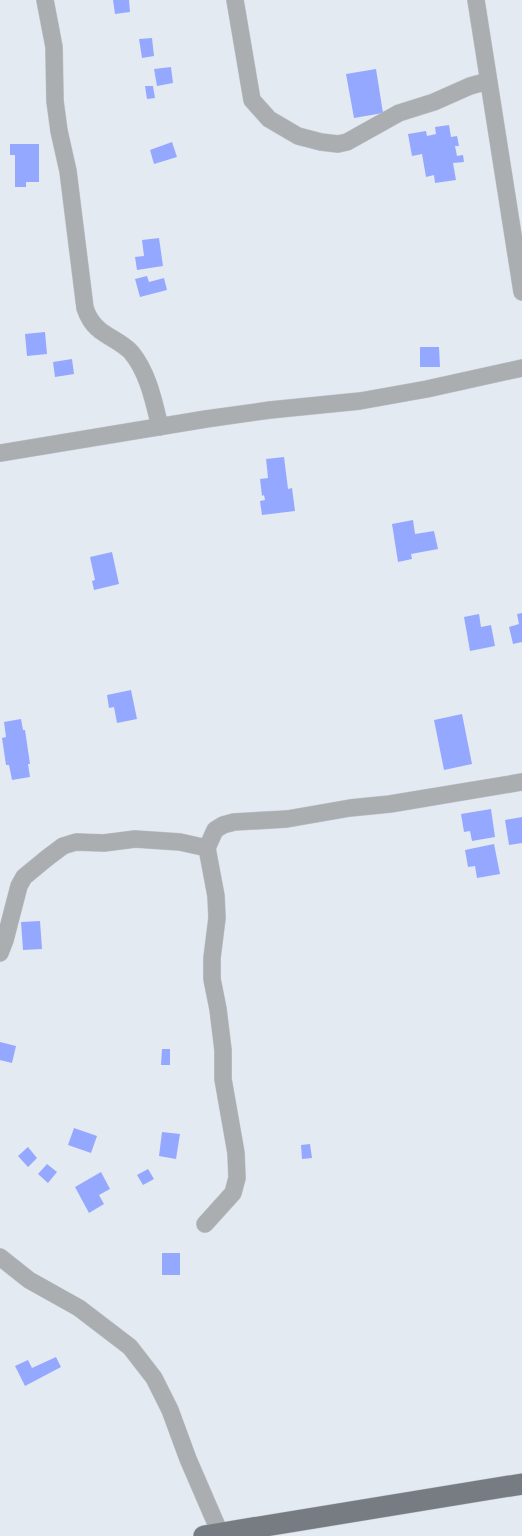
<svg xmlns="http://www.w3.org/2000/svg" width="522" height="1536" font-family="Signika,sans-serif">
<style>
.building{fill:#95a8ff}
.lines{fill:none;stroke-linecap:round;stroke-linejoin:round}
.minor-casing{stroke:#c2c7ce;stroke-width:18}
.major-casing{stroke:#c2c7ce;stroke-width:22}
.minor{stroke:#aaaeb1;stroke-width:17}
.major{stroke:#767c81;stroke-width:21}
</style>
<rect width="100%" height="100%" fill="#e4eaf2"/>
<path class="building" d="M 113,0 L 129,0 L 130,12 L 115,14 Z
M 152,38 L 154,56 L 142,58 L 139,39 Z
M 171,67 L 173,83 L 157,86 L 154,69 Z
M 376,69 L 383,113 L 354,118 L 346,74 Z
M 145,86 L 153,86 L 155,98 L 147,99 Z
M 449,125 L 451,137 L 457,136 L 459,146 L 455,146 L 457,156 L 463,155 L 464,162 L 453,163 L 456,180 L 435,183 L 434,175 L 426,177 L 422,154 L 412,156 L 408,134 L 426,131 L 427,136 L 436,134 L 435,127 Z
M 172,142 L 177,157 L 154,164 L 150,150 Z
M 10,144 L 39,144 L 39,182 L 26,182 L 26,187 L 15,187 L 15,155 L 10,155 Z
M 159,238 L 163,266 L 137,270 L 135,257 L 144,256 L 142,240 Z
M 147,276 L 149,282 L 164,278 L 167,290 L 140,297 L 135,279 Z
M 45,332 L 47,354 L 27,356 L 25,334 Z
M 420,347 L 439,347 L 440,367 L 420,367 Z
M 72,359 L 74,374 L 55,377 L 53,362 Z
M 284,457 L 288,489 L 292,488 L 295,511 L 262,515 L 260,501 L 265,500 L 264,495 L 262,496 L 260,479 L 268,478 L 266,459 Z
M 413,520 L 415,534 L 434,531 L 438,549 L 411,554 L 412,559 L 398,562 L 392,524 Z
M 112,552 L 119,584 L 94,590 L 92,581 L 95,580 L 90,557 Z
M 522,613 L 522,642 L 513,644 L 509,627 L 519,624 L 517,614 Z
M 479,614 L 481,627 L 491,625 L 495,646 L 470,651 L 464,617 Z
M 131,690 L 137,719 L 117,723 L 114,707 L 109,708 L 107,695 Z
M 462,714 L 472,764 L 444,770 L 434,720 Z
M 21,719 L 23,730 L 25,730 L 30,764 L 28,764 L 30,777 L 12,780 L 9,765 L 6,765 L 2,738 L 6,737 L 4,722 Z
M 491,809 L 495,837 L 472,841 L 470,831 L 464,832 L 461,814 Z
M 522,817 L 522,843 L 509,845 L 505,820 Z
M 494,844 L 500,874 L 477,878 L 475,866 L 468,867 L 465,850 Z
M 40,921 L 42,949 L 23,950 L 21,922 Z
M 0,1042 L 16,1046 L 12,1063 L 0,1060 Z
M 162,1049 L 170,1049 L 170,1065 L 161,1065 Z
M 74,1128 L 97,1136 L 91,1153 L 68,1145 Z
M 162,1132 L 180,1134 L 176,1159 L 159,1156 Z
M 310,1144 L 312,1158 L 302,1159 L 301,1145 Z
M 28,1147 L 37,1158 L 28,1167 L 18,1156 Z
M 47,1164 L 57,1172 L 48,1183 L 38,1174 Z
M 148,1169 L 154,1179 L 143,1185 L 137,1175 Z
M 101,1172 L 110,1189 L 99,1195 L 104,1204 L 89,1213 L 75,1187 Z
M 162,1253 L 180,1253 L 180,1275 L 162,1275 Z
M 56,1357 L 61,1367 L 25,1386 L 15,1366 L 28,1360 L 32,1368 Z"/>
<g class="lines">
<g class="minor-casing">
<path id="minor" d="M 45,0 L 54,47 L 55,101 L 59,131 L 68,171 L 85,308 C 86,311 88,316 90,319 C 99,335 119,339 131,352 C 148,372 154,402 160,427
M 235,0 L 252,100 L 269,119 L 298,136 L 321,142 L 338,144 L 347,142 L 399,113 L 434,102 L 470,86 L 488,81
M 476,0 L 522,292
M 0,453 L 206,419 L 270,410 L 360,401 L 427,389 L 522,368
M 0,953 L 5,940 L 19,886 L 24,877 L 47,858 L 63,846 L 76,842 L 104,843 L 135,839 L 180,842 L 207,848
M 205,1224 L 233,1193 L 237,1178 L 236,1153 L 223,1079 L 223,1050 L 218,1009 L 212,979 L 212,958 L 217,918 L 216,896 L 207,848 L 215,830 L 223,825 L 234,822 L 287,819 L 350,808 L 390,804 L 522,782
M 0,1257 L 29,1280 L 79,1308 L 130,1347 L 154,1378 L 170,1410 L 188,1459 L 220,1533"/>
</g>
<g class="major-casing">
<path id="major" d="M 204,1536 L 522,1484"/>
</g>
<use href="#minor" class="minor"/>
<use href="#major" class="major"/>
</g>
</svg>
